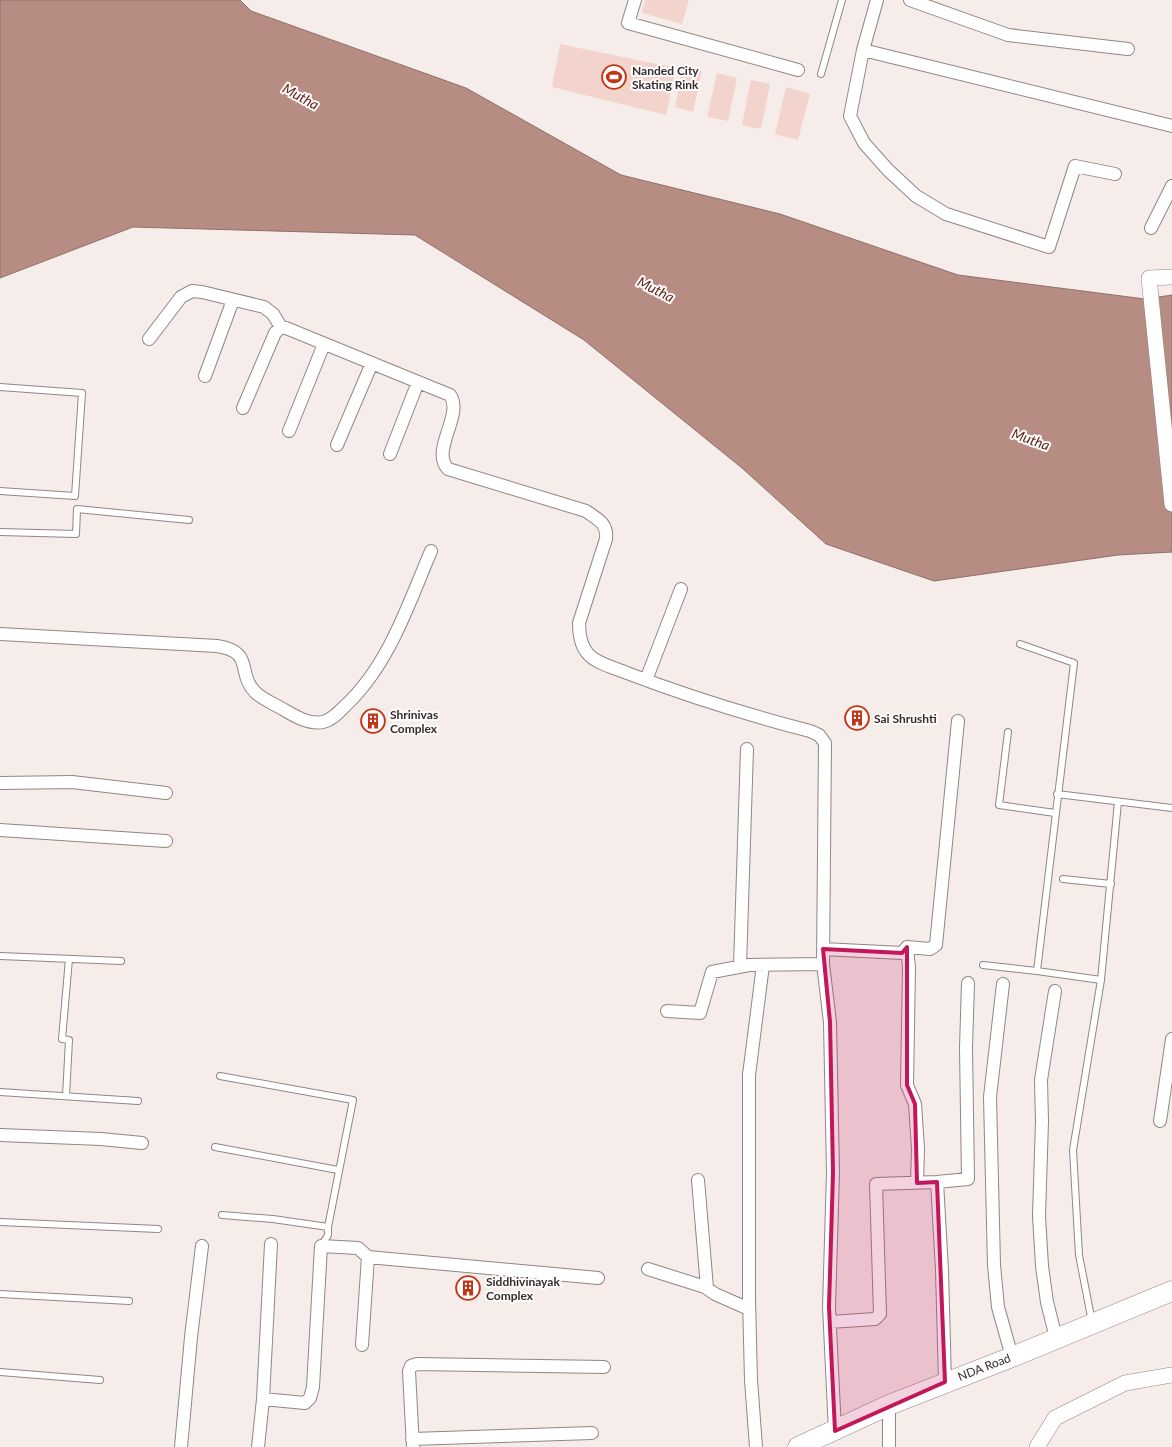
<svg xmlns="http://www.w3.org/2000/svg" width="1172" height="1447" font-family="Lato,sans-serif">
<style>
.green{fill:#f3d4cc}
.water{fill:#b68c83;stroke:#8f706a}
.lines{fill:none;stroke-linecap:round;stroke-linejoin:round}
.service-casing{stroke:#908785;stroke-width:8}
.minor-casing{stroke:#908785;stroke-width:14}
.tertiary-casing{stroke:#908785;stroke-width:16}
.primary-casing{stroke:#908785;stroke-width:21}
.service{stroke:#fff;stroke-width:6}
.minor{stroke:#fff;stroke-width:12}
.tertiary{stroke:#fff;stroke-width:15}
.primary{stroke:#fff;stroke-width:20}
.marked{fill:#c2185b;fill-opacity:0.2;stroke:#c2185b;stroke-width:4;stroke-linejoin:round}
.labels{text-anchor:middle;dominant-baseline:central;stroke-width:4;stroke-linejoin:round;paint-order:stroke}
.poi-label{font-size:12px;font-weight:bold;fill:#332f2f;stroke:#fffbfa;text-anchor:start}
.street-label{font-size:12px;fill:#332f2f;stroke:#fffbfa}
.water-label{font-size:14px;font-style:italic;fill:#5d271b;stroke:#fffbfa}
</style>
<rect width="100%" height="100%" fill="#f6ecea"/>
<path class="green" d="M 645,0 L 689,0 L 682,24 L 642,13 Z
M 560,44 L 676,68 L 666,115 L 552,87 Z
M 683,66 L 702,71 L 693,112 L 675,107 Z
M 717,73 L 737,78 L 728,121 L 707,117 Z
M 751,80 L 770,84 L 761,129 L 742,125 Z
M 786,87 L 810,94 L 798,140 L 775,134 Z"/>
<path class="water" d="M 0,0 L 240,0 L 251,11 L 466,88 L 621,175 L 780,214 L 958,275 L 1145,299 L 1172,295 L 1172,552 L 1118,555 L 934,581 L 826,544 L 742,468 L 584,340 L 415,235 L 133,227 L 0,278 Z"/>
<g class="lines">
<g class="service-casing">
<path id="service" d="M 821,74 L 842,0
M 0,387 L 82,393 L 75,496 L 0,491
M 0,532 L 76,534 L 77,509 L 189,520
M 1020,644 L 1074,663 L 1037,971 L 1101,980
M 1008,732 L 999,805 L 1055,813
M 1057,794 L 1172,808
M 1063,879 L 1111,884
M 0,956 L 121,961
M 983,965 L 1037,971
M 220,1076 L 353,1100 L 328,1227 L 273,1219 L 222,1215
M 0,1092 L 138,1101
M 66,1096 L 69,1040 L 62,1039 L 69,959
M 215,1147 L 338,1170
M 0,1222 L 158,1229
M 321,1246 L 328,1235 L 328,1227
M 0,1294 L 129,1301
M 1092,1322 L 1079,1255 L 1073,1150 L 1101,980 L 1118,802
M 0,1372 L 100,1380"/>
</g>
<g class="minor-casing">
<path id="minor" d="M 635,0 L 628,23 L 798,70
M 877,0 L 863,50 L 850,116 L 864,143 L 888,170 L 916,196 L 946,214 L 1049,247 L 1075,166 L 1115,174
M 910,0 L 1008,35 L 1128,49
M 863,50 L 1172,126
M 1151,228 L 1172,186
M 149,339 L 181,297 L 192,291 L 202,292 L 264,307 L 273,314 L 281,327
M 205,376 L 233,300
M 243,408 L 275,333 L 281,327 L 286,328 L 450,395 C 464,415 430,450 448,469 L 586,511 C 597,519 608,523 606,539 L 579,623 C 579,633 581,647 589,655 C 598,664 615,668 627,673 C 687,696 748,715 810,731 L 819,735 L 825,743 L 823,964
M 289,431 L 324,344
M 337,445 L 372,363
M 390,454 L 418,382
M 0,634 L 217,646 C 255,652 236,672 255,692 C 262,699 272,703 281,708 C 293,715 308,725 323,722 C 332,720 339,712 345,706 C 389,665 408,605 431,551
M 646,680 L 681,589
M 0,783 L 72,782 L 166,793
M 0,830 L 166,841
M 907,947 L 909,968 L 907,1085 L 915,1104 L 918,1149 L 917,1183
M 823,949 L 902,953 L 907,947 L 930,949 L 936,945 L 958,721
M 740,966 L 747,749
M 1003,984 L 990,1097 L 994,1265 L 998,1307 L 1012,1357
M 1055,991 L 1041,1080 L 1042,1121 L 1039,1216 L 1042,1266 L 1047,1302 L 1056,1338
M 667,1011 L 700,1013 L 712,972 L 749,965 L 823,964 L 830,1022 L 833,1173 L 829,1307 L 835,1431
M 1160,1121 L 1172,1039
M 0,1135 L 101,1139 L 142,1143
M 698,1180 L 707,1288
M 937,1182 L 942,1270 L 945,1382
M 648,1269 L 705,1287 L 715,1294 L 749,1309
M 830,1322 L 875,1319 L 880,1314 L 876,1184 L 937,1182 L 968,1179 L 966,1048 L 968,983
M 362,1345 L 368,1257
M 263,1399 L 305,1403 L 310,1398 L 313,1387 L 321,1246 L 358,1248 L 368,1257 L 598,1278
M 889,1405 L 889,1447
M 412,1439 L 592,1433
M 181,1447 L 191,1337 L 202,1246
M 258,1447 L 263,1399 L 271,1244
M 413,1447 L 409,1371 L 411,1366 L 417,1364 L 604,1367
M 756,1447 L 751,1380 L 749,1299 L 749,1075 L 763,965"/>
</g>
<g class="tertiary-casing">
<path id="tertiary" d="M 1172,277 L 1149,278 L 1172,504
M 1037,1447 L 1055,1418 L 1125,1383 L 1172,1375"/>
</g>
<g class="primary-casing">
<path id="primary" d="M 798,1447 L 889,1405 L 1012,1357 L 1172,1291"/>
</g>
<use href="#service" class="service"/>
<use href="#minor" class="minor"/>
<use href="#tertiary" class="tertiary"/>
<use href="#primary" class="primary"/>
</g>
<path class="marked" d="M 907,947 L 907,1085 L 915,1104 L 917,1183 L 937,1182 L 945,1382 L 835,1431 L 829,1307 L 833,1173 L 830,1022 L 823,949 L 902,953 Z"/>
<defs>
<g id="stadium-ring" transform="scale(1.25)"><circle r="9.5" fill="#fffbfa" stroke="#c03518" stroke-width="1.5"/><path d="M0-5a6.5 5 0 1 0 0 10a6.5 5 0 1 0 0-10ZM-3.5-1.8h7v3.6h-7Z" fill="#c03518"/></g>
<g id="building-ring" transform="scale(1.25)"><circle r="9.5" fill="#fffbfa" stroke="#c03518" stroke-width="1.5"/><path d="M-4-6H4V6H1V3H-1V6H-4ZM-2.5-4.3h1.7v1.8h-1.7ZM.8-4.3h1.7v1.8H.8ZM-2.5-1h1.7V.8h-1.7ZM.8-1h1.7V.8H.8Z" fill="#c03518"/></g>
</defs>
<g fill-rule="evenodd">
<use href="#stadium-ring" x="614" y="77"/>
<use href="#building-ring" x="857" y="718"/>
<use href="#building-ring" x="373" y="721"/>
<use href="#building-ring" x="468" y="1288"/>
</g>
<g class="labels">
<g class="poi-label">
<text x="632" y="70">Nanded City<tspan x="632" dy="14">Skating Rink</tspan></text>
<text x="390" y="714">Shrinivas<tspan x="390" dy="14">Complex</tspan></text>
<text x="874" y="718">Sai Shrushti</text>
<text x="486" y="1281">Siddhivinayak<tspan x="486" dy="14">Complex</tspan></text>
</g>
<g class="street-label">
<text transform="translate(984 1367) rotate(-21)">NDA Road</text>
</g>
<g class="water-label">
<text transform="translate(301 96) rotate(29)">Mutha</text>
<text transform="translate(656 289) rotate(27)">Mutha</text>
<text transform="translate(1031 439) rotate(20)">Mutha</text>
</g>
</g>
</svg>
